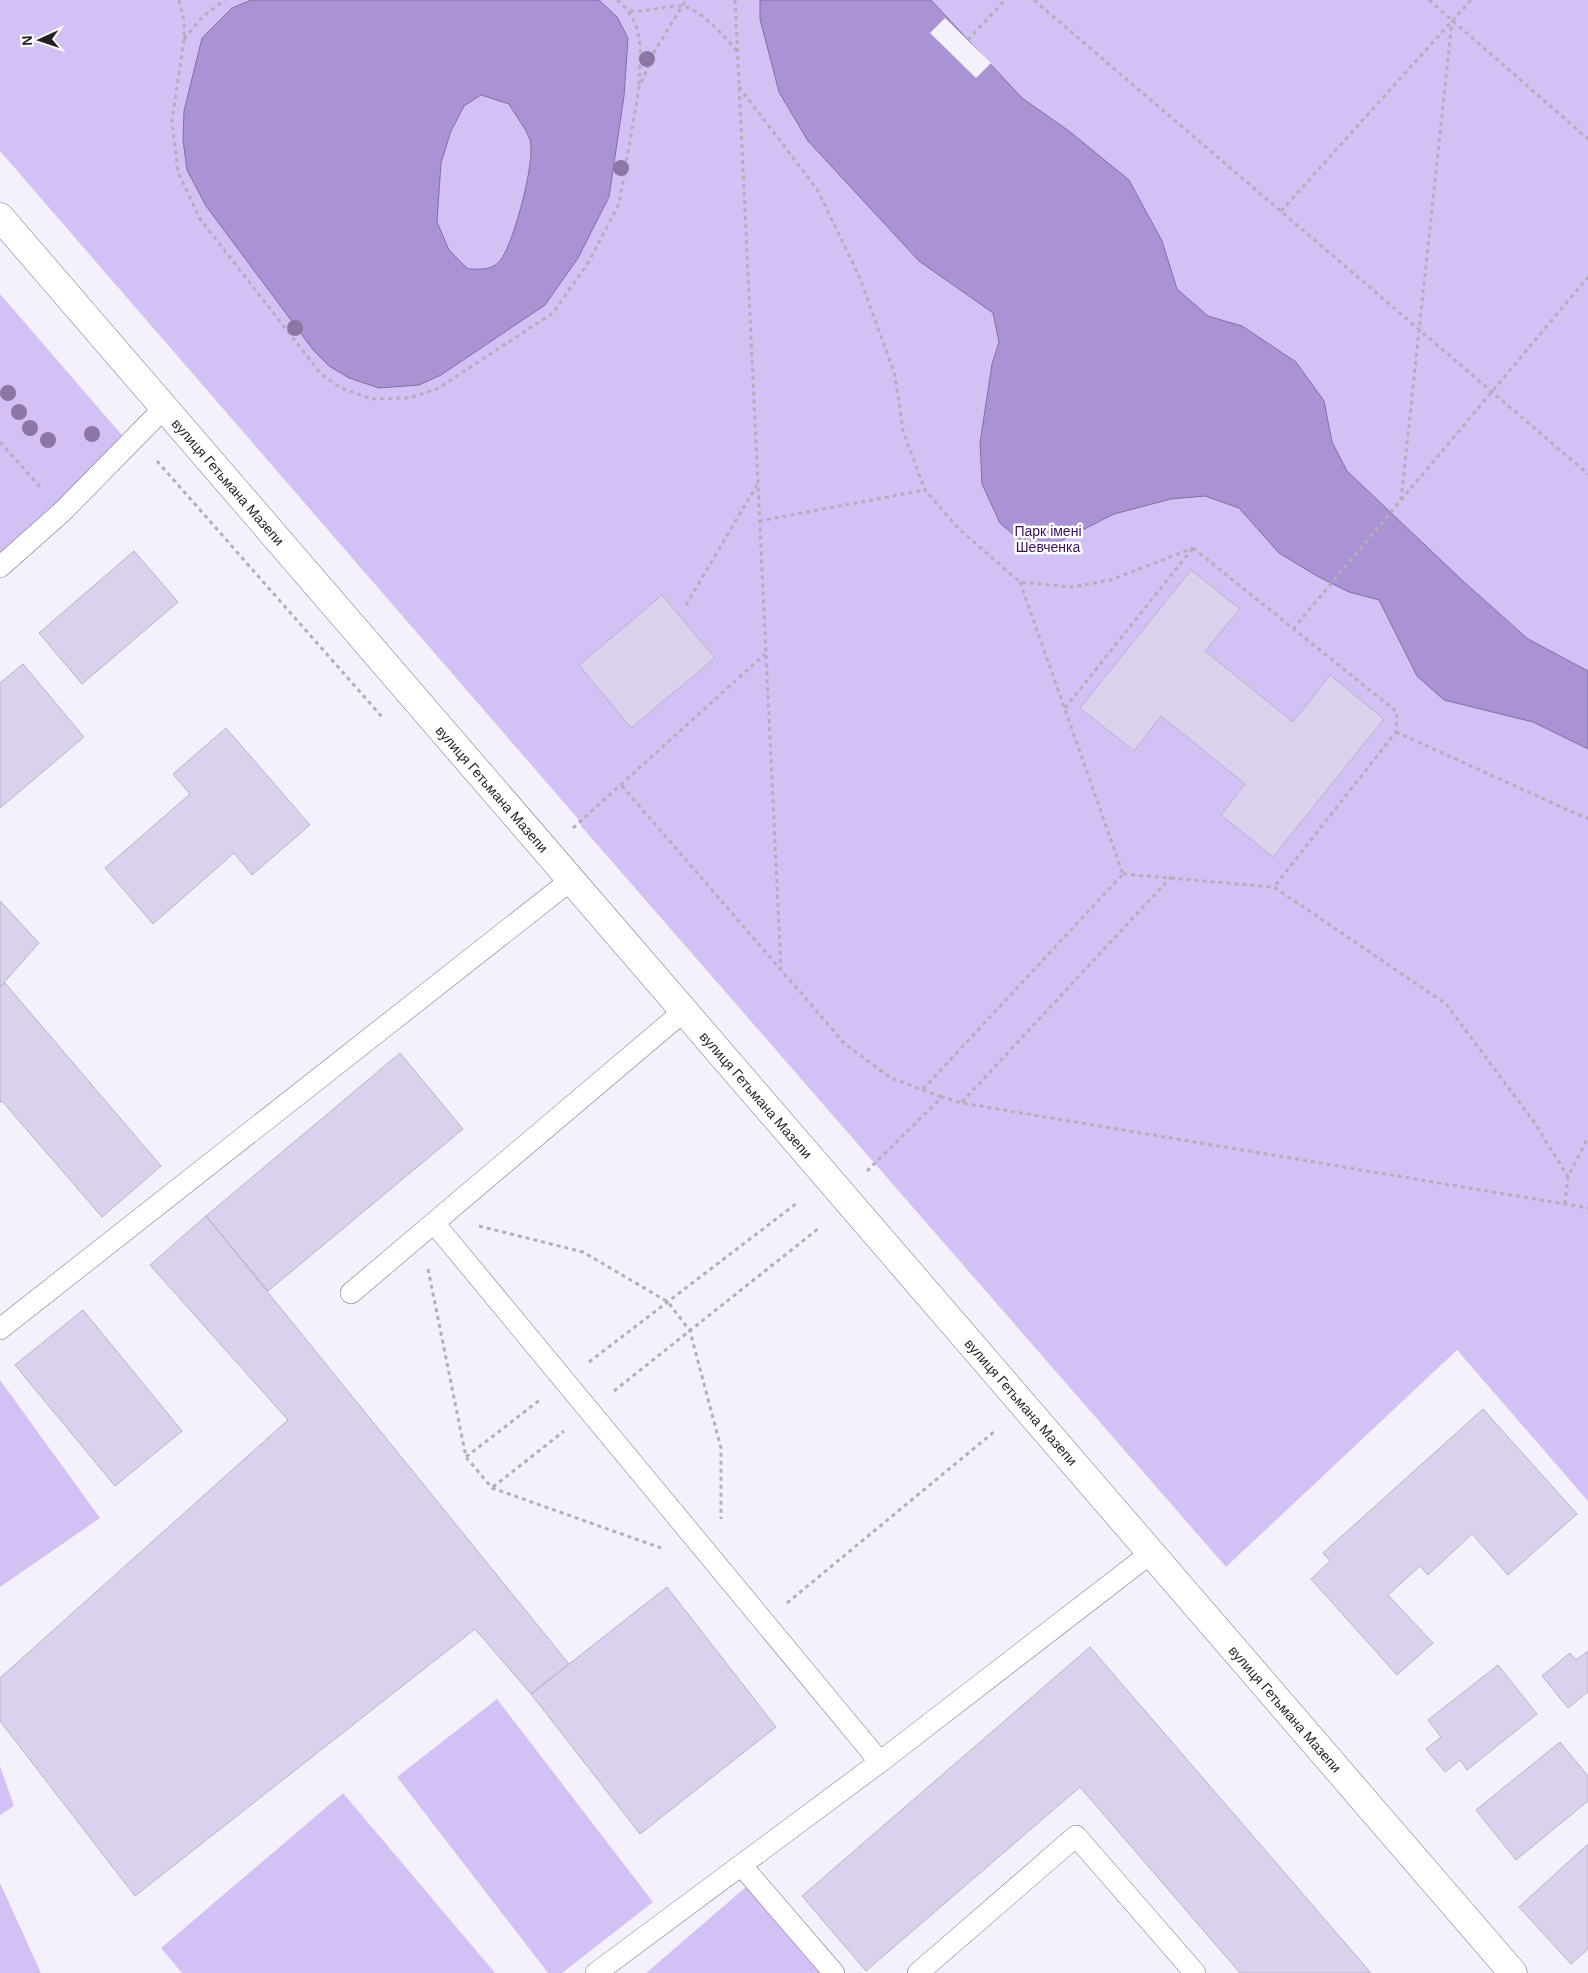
<svg xmlns="http://www.w3.org/2000/svg" width="1588" height="1973" font-family="Arial,sans-serif">
<style>
.green{fill:#d3c1f6}
.water{fill:#aa93d4;stroke:#8170a1;fill-rule:evenodd}
.pier{fill:#f4f1fc}
.building{fill:#dad2ed;stroke:#b9b1cb}
.lines{fill:none;stroke-linecap:round;stroke-linejoin:round}
.service-casing{stroke:#7c748d;stroke-width:22}
.secondary-casing{stroke:#7c748d;stroke-width:29}
.path{stroke:#b2afba;stroke-width:3;stroke-dasharray:4 4;stroke-linecap:butt}
.service{stroke:#fff;stroke-width:21}
.secondary{stroke:#fff;stroke-width:28}
.tree{fill:#8c76a5}
.labels{text-anchor:middle;dominant-baseline:central;stroke-width:5;stroke-linejoin:round;paint-order:stroke}
.street-label{font-size:14px;fill:#221f29;stroke:#fff}
.park-label{font-size:14px;fill:#36115d;stroke:#fff}
</style>
<rect width="100%" height="100%" fill="#f4f1fc"/>
<path class="green" d="M 0,0 L 1588,0 L 1588,1501 L 1457,1350 L 1226,1567 L 581,826 L 579,820 L 0,151 Z
M 0,294 L 127,441 L 0,559 Z
M 0,1380 L 100,1518 L 0,1587 Z
M 497,1699 L 653,1902 L 562,1973 L 548,1973 L 397,1777 Z
M 0,1766 L 14,1806 L 0,1815 Z
M 343,1793 L 495,1973 L 182,1973 L 161,1948 Z
M 0,1883 L 41,1973 L 0,1973 Z
M 746,1887 L 820,1973 L 646,1973 Z"/>
<path class="water" d="M 251,0 L 599,0 L 617,17 L 628,38 L 624,96 L 609,197 L 578,258 L 545,305 L 441,375 L 419,385 L 379,388 L 349,378 L 329,366 L 314,351 L 206,206 L 187,170 L 183,140 L 184,111 L 202,38 L 232,8 ZM 481,95 L 509,104 C 515,115 526,128 530,140 C 536,161 514,240 502,258 C 494,271 480,269 468,269 L 449,250 L 437,222 L 441,163 L 451,131 L 464,106 Z
M 760,0 L 931,0 L 1022,98 L 1069,131 L 1129,180 L 1162,241 L 1177,289 L 1208,316 L 1242,326 L 1296,362 L 1324,401 L 1332,442 L 1347,471 L 1464,582 L 1528,639 L 1588,671 L 1588,749 L 1533,722 L 1444,700 L 1417,676 L 1379,600 L 1349,592 L 1317,576 L 1279,553 L 1239,508 L 1205,496 L 1171,499 L 1114,514 L 1043,550 L 1023,543 L 1000,523 L 982,484 L 980,443 L 992,364 L 999,342 L 993,313 L 919,261 L 808,141 L 779,92 L 760,19 Z"/>
<path class="pier" d="M 945,18 L 991,63 L 976,78 L 930,33 Z"/>
<path class="building" d="M 134,551 L 178,602 L 82,684 L 39,633 Z
M 1191,570 L 1240,609 L 1205,651 L 1293,722 L 1330,675 L 1384,719 L 1273,857 L 1221,815 L 1245,784 L 1161,716 L 1134,751 L 1080,708 Z
M 662,595 L 715,658 L 631,728 L 579,665 Z
M 23,664 L 84,737 L 0,808 L 0,683 Z
M 226,728 L 310,825 L 252,875 L 234,853 L 153,924 L 105,868 L 190,794 L 173,774 Z
M 0,901 L 39,943 L 0,987 Z
M 5,983 L 161,1166 L 102,1217 L 2,1101 L 0,1103 L 0,987 Z
M 400,1053 L 463,1129 L 268,1291 L 206,1216 Z
M 206,1216 L 569,1664 L 531,1694 L 475,1629 L 135,1896 L 0,1721 L 0,1678 L 288,1420 L 150,1265 Z
M 83,1310 L 182,1431 L 115,1486 L 15,1365 Z
M 1483,1409 L 1577,1514 L 1508,1575 L 1472,1534 L 1428,1575 L 1420,1566 L 1388,1595 L 1433,1643 L 1397,1675 L 1311,1579 L 1330,1561 L 1323,1553 Z
M 667,1587 L 776,1727 L 640,1834 L 531,1694 Z
M 1090,1647 L 1371,1973 L 1240,1973 L 1080,1787 L 866,1971 L 802,1896 Z
M 1588,1651 L 1588,1692 L 1568,1708 L 1542,1676 L 1570,1653 L 1576,1660 Z
M 1498,1665 L 1537,1714 L 1467,1770 L 1460,1760 L 1445,1772 L 1426,1749 L 1441,1737 L 1428,1720 Z
M 1560,1742 L 1588,1776 L 1588,1801 L 1516,1860 L 1476,1810 Z
M 1588,1844 L 1588,1949 L 1571,1964 L 1519,1907 Z"/>
<g class="lines">
<g class="service-casing">
<path id="service" d="M 0,567 L 62,512 L 164,408
M 434,1223 L 880,1762
M 351,1293 L 684,1011
M 0,1329 L 571,880
M 741,1865 L 834,1973
M 596,1973 L 880,1762 L 1151,1553
M 918,1973 L 1076,1836 L 1195,1973"/>
</g>
<g class="secondary-casing">
<path id="secondary" d="M 0,217 L 1513,1973"/>
</g>
<path class="path" d="M 179,0 L 184,20 L 184,39 L 172,121 L 178,172 L 200,219 L 321,374 L 341,388 L 372,399 L 409,398 L 437,389 L 553,313 L 588,263 L 619,204 L 639,88 L 654,52 L 686,0
M 617,0 C 646,24 640,52 639,86
M 735,0 L 781,969
M 1034,0 L 1588,474
M 1429,0 L 1588,139
M 630,11 C 647,12 664,6 680,6 C 698,6 726,38 737,51
M 184,39 L 202,17 L 225,0
M 968,40 L 1005,0
M 739,87 L 817,189 L 859,276 L 895,375 L 903,431 L 925,490 L 959,529 L 1020,582 L 1071,587 L 1111,580 L 1193,548
M 1281,211 L 1471,0
M 0,442 L 41,488
M 157,461 L 382,717
M 1401,500 L 1452,21
M 759,521 L 925,490
M 1193,548 L 1397,712 L 1396,732 L 1274,887
M 1020,582 L 1123,874
M 686,605 L 757,485
M 1293,629 L 1588,277
M 1065,708 L 1192,549
M 1396,732 L 1588,819
M 622,786 L 845,1044 L 891,1078 L 942,1097
M 573,828 L 765,654
M 1123,874 L 1274,887 L 1446,1004 L 1534,1122 L 1568,1177
M 923,1089 L 1123,874
M 962,1102 L 1172,876
M 867,1171 L 942,1097 L 962,1103 L 1588,1208
M 1565,1204 L 1568,1177 L 1588,1137
M 479,1226 L 583,1252 L 668,1302 L 690,1331 L 721,1448 L 721,1519
M 428,1269 L 466,1457 L 492,1488 L 661,1548
M 589,1362 L 797,1203
M 614,1391 L 819,1228
M 466,1457 L 541,1399
M 493,1487 L 564,1431
M 787,1603 L 995,1431"/>
<use href="#service" class="service"/>
<use href="#secondary" class="secondary"/>
</g>
<g class="tree">
<circle cx="647" cy="59" r="8"/>
<circle cx="621" cy="168" r="8"/>
<circle cx="295" cy="328" r="8"/>
<circle cx="8" cy="393" r="8"/>
<circle cx="19" cy="412" r="8"/>
<circle cx="30" cy="428" r="8"/>
<circle cx="92" cy="434" r="8"/>
<circle cx="48" cy="440" r="8"/>
</g>
<g class="labels">
<g class="street-label">
<text transform="translate(228 482) rotate(49)">вулиця Гетьмана Мазепи</text>
<text transform="translate(492 789) rotate(49)">вулиця Гетьмана Мазепи</text>
<text transform="translate(756 1095) rotate(49)">вулиця Гетьмана Мазепи</text>
<text transform="translate(1021 1402) rotate(49)">вулиця Гетьмана Мазепи</text>
<text transform="translate(1285 1709) rotate(49)">вулиця Гетьмана Мазепи</text>
</g>
<g class="park-label">
<text x="1048" y="531">Парк імені<tspan x="1048" dy="16">Шевченка</tspan></text>
</g>
</g>
<g transform="translate(40 40) rotate(267)" stroke="#ffffff" stroke-width="4" paint-order="stroke">
<path d="M0-4L9 19L0 12L-9 19Z" fill="#221f29"/>
<text y="-8" font-size="14" font-weight="bold" text-anchor="middle" fill="#221f29">N</text>
</g>
</svg>
